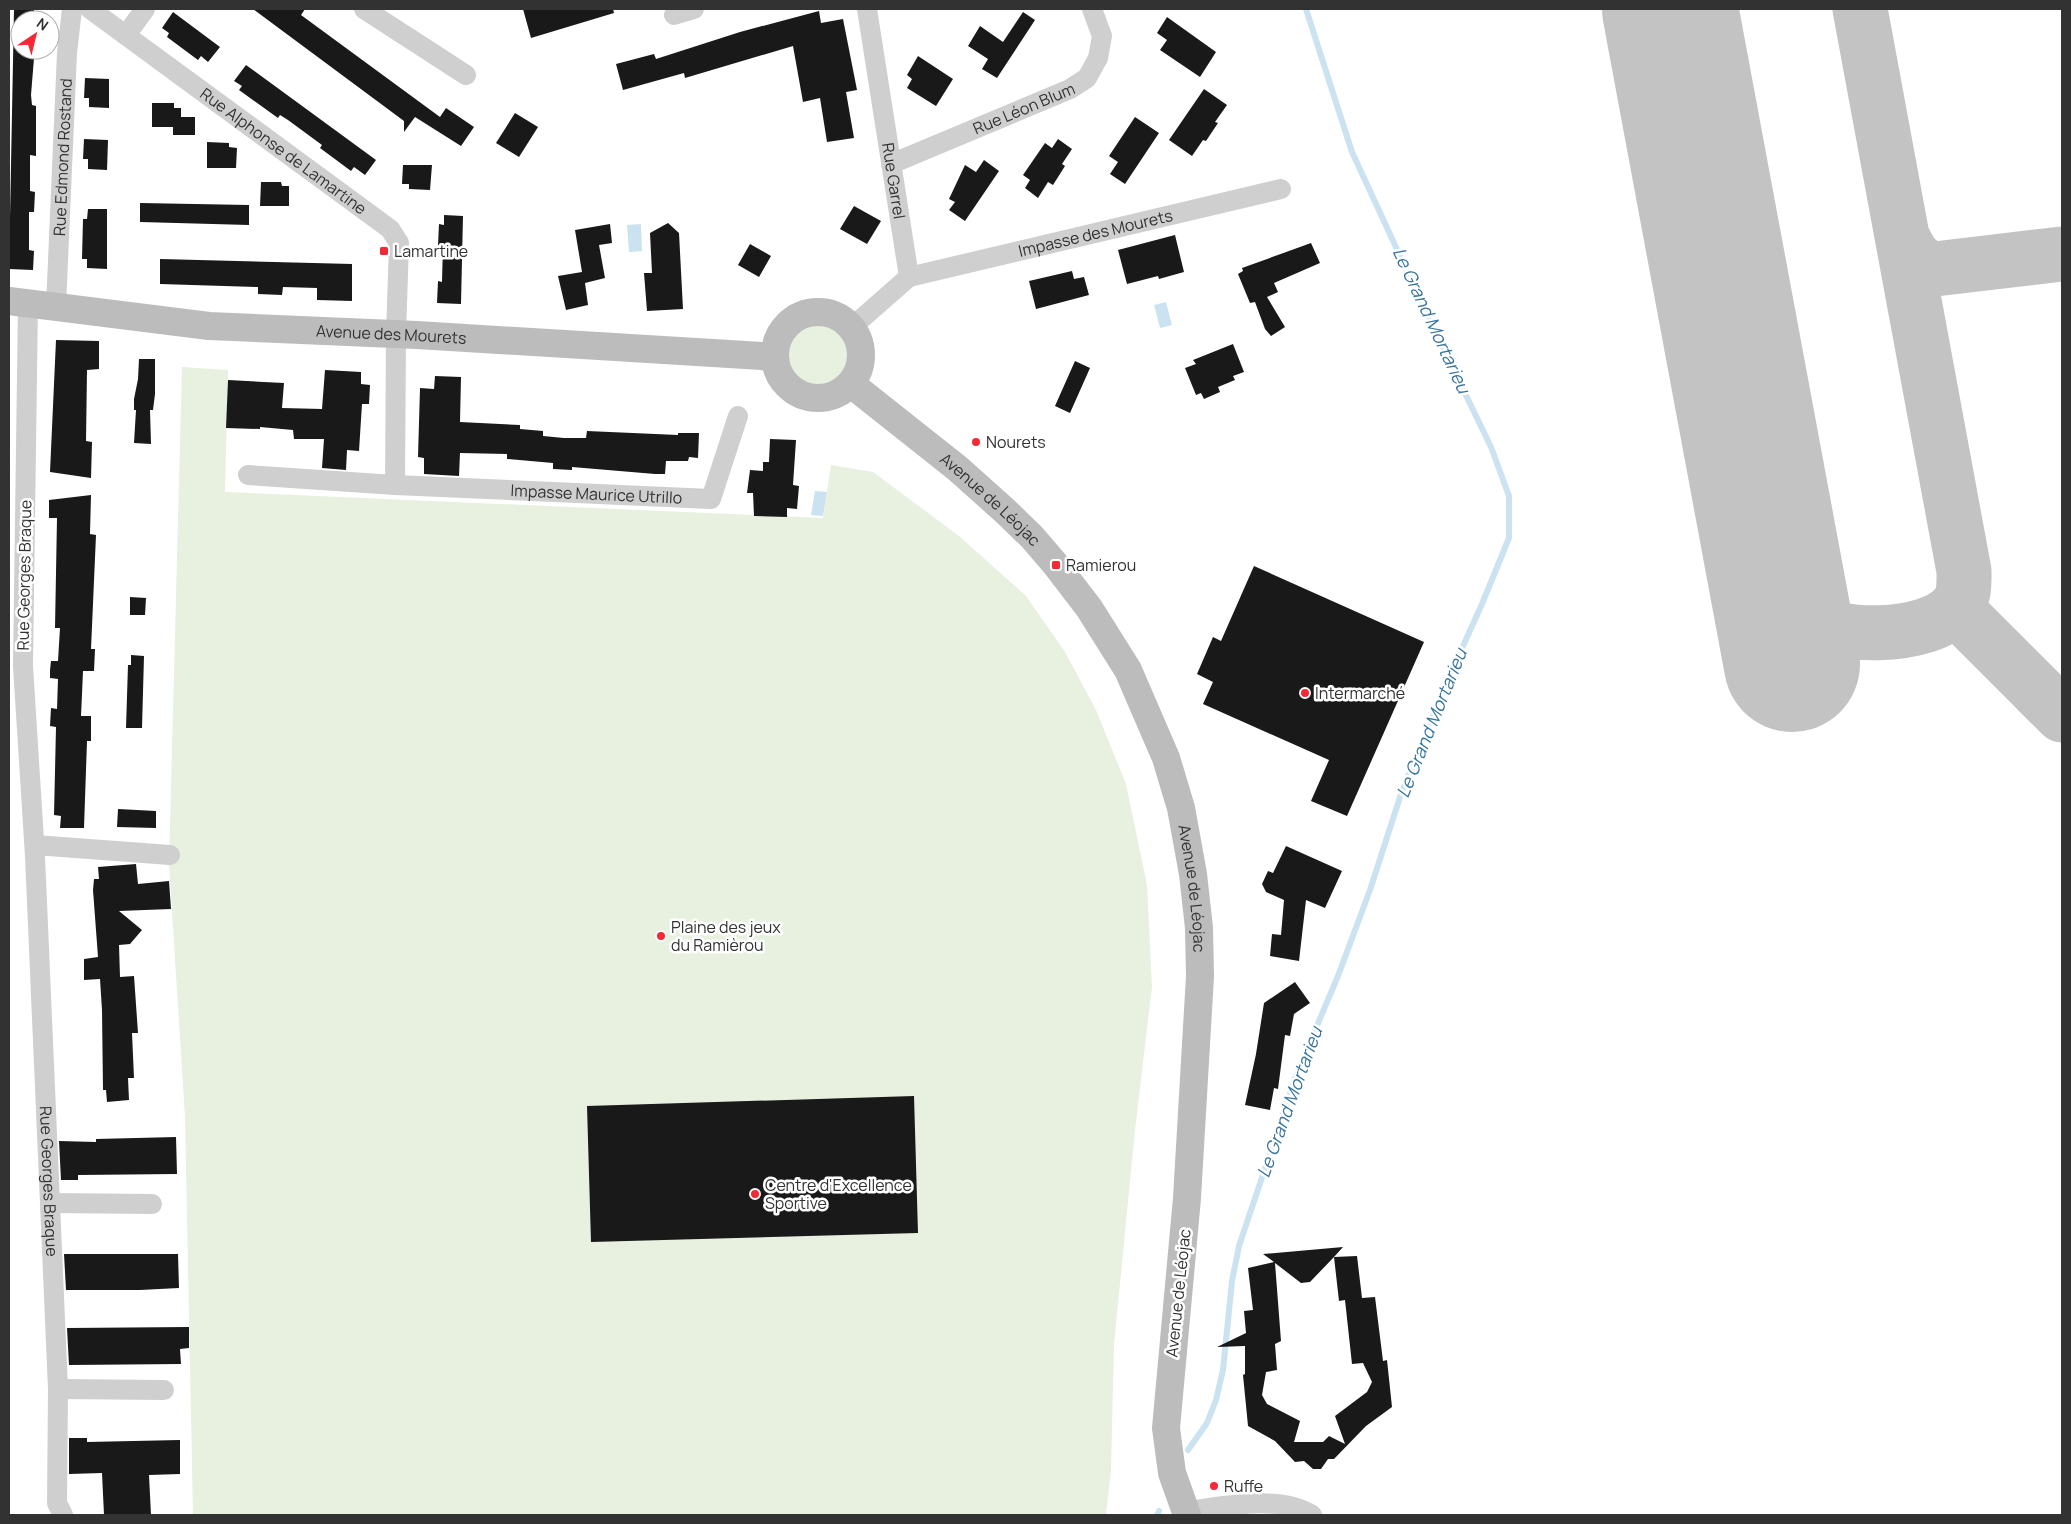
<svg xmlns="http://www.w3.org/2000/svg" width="2071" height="1524" font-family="Manrope,sans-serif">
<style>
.green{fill:#e8f0e0}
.water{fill:#cbe2f0}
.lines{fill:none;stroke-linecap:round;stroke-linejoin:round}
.stream{stroke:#cbe2f0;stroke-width:6}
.taxiway{stroke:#c3c3c3;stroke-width:55}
.runway{stroke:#c3c3c3;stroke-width:136}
.building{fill:#191919;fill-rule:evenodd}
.street{stroke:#cfcfcf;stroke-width:20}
.secondary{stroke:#bcbcbc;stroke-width:28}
.poi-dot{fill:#f52836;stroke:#fff;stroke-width:2}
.labels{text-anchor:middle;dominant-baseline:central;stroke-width:5;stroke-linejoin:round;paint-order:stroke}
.street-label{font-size:16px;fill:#323232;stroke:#fff}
.poi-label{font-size:16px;fill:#323232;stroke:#fff;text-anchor:start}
.water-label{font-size:18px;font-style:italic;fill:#37759e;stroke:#fff}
</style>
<rect width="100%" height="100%" fill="#fff"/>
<path class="green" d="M786 355a33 33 0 1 1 66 0a33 33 0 1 1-66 0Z
M 182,367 L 228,370 L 225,492 L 823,518 L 831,465 L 873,472 L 959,536 L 1026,596 L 1065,652 L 1096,710 L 1126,784 L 1147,885 L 1152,987 L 1135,1130 L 1114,1345 L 1111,1470 L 1106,1515 L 193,1515 L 185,1117 L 169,864 Z"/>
<path class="water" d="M 641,224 L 642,251 L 629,252 L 627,225 Z
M 1166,302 L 1172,325 L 1160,328 L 1154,305 Z
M 815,491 L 827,492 L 823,516 L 811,515 Z"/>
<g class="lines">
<path class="stream" d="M 1188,1450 L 1207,1423 L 1216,1400 L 1223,1370 L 1232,1281 L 1239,1246 L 1297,1073 L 1338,976 L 1370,890 L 1402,791 L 1449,677 L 1482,604 L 1509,538 L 1509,496 L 1491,447 L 1431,323 L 1352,152 L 1306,9
M 1157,1515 L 1159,1511"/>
<path class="taxiway" d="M 1902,236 C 1910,253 1916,265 1935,269 L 2062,254
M 1764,513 C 1771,542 1778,591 1800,612 C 1830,641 1929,640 1956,607 C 1965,597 1964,583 1964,571 L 1860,9
M 1950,613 L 1956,611 L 1965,618 L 2062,715"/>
<path class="runway" d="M 1670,9 L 1792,664"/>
</g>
<path class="building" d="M 14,9 L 34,9 L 34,16 L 38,17 L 38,20 L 20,20 L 20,50 L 38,50 L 38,57 L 34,58 L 31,95 L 32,105 L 36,106 L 36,156 L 30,155 L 30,191 L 35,192 L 34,212 L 29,212 L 29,250 L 34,251 L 33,270 L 9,269 Z
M 253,9 L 305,9 L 301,15 L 440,117 L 446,108 L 474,127 L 461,146 L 415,117 L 404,132 L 404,121 Z
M 523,9 L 613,9 L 614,13 L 531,38 Z
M 819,11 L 821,23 L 843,19 L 857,90 L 846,92 L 854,138 L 827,142 L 820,98 L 803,102 L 793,46 L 685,78 L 684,73 L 623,90 L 616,64 L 654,54 L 656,59 L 740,32 Z
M 173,12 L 220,47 L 208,62 L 201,56 L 198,60 L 167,37 L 169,33 L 162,28 Z
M 1023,12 L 1035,20 L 997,78 L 982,69 L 988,59 L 968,46 L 980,26 L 1003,42 Z
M 1167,17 L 1216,52 L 1200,77 L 1160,50 L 1167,40 L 1157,33 Z
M 918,56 L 953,79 L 936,106 L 907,88 L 912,79 L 907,75 Z
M 246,65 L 376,160 L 365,175 L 354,167 L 351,171 L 320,148 L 322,145 L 288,120 L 280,115 L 278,118 L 239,90 L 242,86 L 234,81 Z
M 85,78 L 109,79 L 109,108 L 89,107 L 89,98 L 84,98 Z
M 1204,89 L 1227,105 L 1215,122 L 1218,123 L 1206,141 L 1203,140 L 1192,156 L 1169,140 Z
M 152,103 L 174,103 L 174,108 L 181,108 L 181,117 L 195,117 L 195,135 L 173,135 L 173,127 L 152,127 Z
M 515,113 L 538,127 L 519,157 L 496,143 Z
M 1135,117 L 1159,133 L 1125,184 L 1110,174 L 1118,162 L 1109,156 Z
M 84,139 L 108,140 L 107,170 L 88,169 L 88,159 L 83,159 Z
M 1058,139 L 1072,149 L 1062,164 L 1065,166 L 1053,185 L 1048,182 L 1038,198 L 1025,188 L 1030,180 L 1023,175 L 1045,143 L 1052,148 Z
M 207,142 L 229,143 L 229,147 L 237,148 L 236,168 L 207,168 Z
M 984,160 L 999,171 L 965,221 L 949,210 L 955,202 L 949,199 L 965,165 L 976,172 Z
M 403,165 L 432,165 L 430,190 L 409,189 L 409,184 L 402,184 Z
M 261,182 L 281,182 L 282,186 L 289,186 L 289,206 L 260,206 Z
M 140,203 L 249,205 L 249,225 L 140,222 Z
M 854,206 L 881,221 L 867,244 L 840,229 Z
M 88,209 L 107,209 L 107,269 L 87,268 L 87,259 L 82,259 L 83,219 L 87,219 Z
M 444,215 L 463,216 L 461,304 L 437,303 L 438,281 L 442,282 L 443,245 L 438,245 L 439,224 L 444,225 Z
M 668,223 L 679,233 L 683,309 L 647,311 L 644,273 L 652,273 L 650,233 Z
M 610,224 L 612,243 L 599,245 L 605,278 L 585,283 L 588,305 L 566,310 L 558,276 L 582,272 L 575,230 Z
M 1175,235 L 1184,272 L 1159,279 L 1158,276 L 1127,284 L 1118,250 Z
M 1311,243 L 1320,263 L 1274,283 L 1278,292 L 1267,297 L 1285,327 L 1271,336 L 1265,329 L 1255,302 L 1250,303 L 1238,274 L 1243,271 L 1242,268 Z
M 750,244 L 771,256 L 759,277 L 738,265 Z
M 160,259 L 352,264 L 352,301 L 317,300 L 317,288 L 283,287 L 282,295 L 258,294 L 258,287 L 160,284 Z
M 1072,271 L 1074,279 L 1084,277 L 1089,295 L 1036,309 L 1029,281 Z
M 56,340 L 99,341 L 99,369 L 87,370 L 86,441 L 92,442 L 91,478 L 50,472 Z
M 1233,344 L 1244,372 L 1233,376 L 1235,380 L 1218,387 L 1220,392 L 1204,399 L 1201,393 L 1196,395 L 1185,368 L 1196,364 L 1193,360 Z
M 139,359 L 155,359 L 155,394 L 153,410 L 150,410 L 151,444 L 134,443 L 136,410 L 134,410 L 134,399 L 138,379 Z
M 1075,361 L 1090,368 L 1070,413 L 1055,406 Z
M 325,370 L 361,372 L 361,384 L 370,385 L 369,404 L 362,404 L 359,451 L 347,450 L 346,470 L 322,468 L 324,439 L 294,439 L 293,430 L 260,427 L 260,429 L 226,428 L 228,380 L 284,383 L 282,408 L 322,409 Z
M 435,376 L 461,377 L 460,422 L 520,425 L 520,429 L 543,431 L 543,436 L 564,438 L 586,438 L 587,431 L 678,435 L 678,433 L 699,433 L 698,458 L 689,457 L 688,461 L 666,461 L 665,474 L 655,474 L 572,467 L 572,470 L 553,469 L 553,463 L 507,459 L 507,454 L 460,453 L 459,476 L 424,474 L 424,458 L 418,457 L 420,388 L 434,389 Z
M 770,439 L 796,440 L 793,485 L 799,486 L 797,509 L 787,508 L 787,517 L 754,516 L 753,493 L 747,493 L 750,470 L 763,471 L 763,462 L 769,462 Z
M 91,495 L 90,534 L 96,535 L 91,649 L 95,649 L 94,671 L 83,671 L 82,694 L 81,716 L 91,716 L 91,741 L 87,741 L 84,828 L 60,828 L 61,816 L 54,815 L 56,727 L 50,726 L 51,708 L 57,709 L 58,679 L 50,678 L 50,670 L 51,661 L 58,661 L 60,628 L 55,628 L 57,518 L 49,518 L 49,500 Z
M 1254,566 L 1424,642 L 1347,816 L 1311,801 L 1329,760 L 1203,704 L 1213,682 L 1197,674 L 1213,637 L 1221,641 Z
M 130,597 L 146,598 L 145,615 L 130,615 Z
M 131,655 L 144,656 L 142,728 L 126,728 L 128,665 L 131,665 Z
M 118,809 L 156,811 L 156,828 L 117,827 Z
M 1286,846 L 1342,871 L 1325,908 L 1306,900 L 1299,961 L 1270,956 L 1272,934 L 1281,935 L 1284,900 L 1266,892 L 1262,884 L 1268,871 L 1273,873 Z
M 136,864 L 138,884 L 169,881 L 171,909 L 119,911 L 142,930 L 130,944 L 119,945 L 120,977 L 134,976 L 138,1033 L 132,1033 L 134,1078 L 128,1078 L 129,1100 L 107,1102 L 106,1090 L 103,1090 L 102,1010 L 100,979 L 84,980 L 84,959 L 98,957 L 93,890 L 94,879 L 99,879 L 98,867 Z
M 1295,982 L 1310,1003 L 1294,1014 L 1290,1036 L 1285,1035 L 1278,1089 L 1274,1088 L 1270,1110 L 1245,1105 L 1256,1054 L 1264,1003 Z
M 914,1096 L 918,1233 L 591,1242 L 587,1106 Z
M 176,1137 L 177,1174 L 78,1175 L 78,1180 L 61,1180 L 59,1141 L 96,1142 L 96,1139 Z
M 1343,1247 L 1334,1257 L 1357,1256 L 1362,1298 L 1375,1297 L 1383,1361 L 1387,1360 L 1392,1407 L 1366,1426 L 1334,1459 L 1328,1459 L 1321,1469 L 1313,1469 L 1304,1461 L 1295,1462 L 1275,1441 L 1248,1426 L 1243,1375 L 1245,1374 L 1245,1346 L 1217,1347 L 1246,1333 L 1244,1311 L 1253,1310 L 1248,1268 L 1274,1262 L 1263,1254 ZM 1334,1257 L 1339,1301 L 1345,1300 L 1352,1364 L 1363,1363 L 1372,1382 L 1367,1392 L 1335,1416 L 1345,1444 L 1329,1436 L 1323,1442 L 1294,1442 L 1300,1421 L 1267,1404 L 1262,1395 L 1266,1372 L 1277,1370 L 1275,1344 L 1281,1341 L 1275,1263 L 1301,1283 L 1310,1282 Z
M 64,1254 L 178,1254 L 179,1288 L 140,1290 L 66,1290 Z
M 189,1327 L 189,1348 L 180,1349 L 181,1364 L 69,1365 L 67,1328 Z
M 69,1438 L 87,1438 L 87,1442 L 180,1440 L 180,1474 L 149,1475 L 151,1515 L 104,1515 L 102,1473 L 69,1474 Z"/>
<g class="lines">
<g class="street">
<path id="s1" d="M 90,9 L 390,229 L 399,243 L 396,335 L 395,485"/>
<path d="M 364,9 L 466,75"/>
<path id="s2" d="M 867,9 L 909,277"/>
<path d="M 674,15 L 694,9"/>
<path d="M 126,35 L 145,9"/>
<path id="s3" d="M 891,164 L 1070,89 L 1087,78 L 1098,58 L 1102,36 L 1092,9"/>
<path id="s4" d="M 28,303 L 23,666 L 35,856 L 58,1389 L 57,1503 L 63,1515"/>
<path id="s5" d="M 56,307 L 67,53 L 72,9"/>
<path id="s6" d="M 853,330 L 860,320 L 909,277 L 1281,189"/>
<path id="s7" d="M 248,475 L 395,485 L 711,499 L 738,416"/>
<path d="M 35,845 L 170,855"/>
<path d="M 50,1203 L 152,1204"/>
<path d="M 58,1389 L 164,1390"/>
<path d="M 1185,1511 C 1223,1507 1279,1494 1312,1515"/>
</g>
<g class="secondary">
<path id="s8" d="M 9,301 L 209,326 L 417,335 L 762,356 L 775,359"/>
<circle cx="818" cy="355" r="43"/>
<path id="s9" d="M 851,384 L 957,468 L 1004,510 L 1032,537 L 1056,565 L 1089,608 L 1128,670 L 1166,758 L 1181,808 L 1193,874 L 1199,928 L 1200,976 L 1187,1198 L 1166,1428 L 1172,1473 L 1187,1515"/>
</g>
</g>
<g class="poi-dot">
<rect x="379" y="246" width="10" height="10" rx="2.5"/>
<circle cx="976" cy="442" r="5"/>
<rect x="1051" y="560" width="10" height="10" rx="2.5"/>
<circle cx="1305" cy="693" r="5"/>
<circle cx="661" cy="936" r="5"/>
<circle cx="755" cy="1194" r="5"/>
<circle cx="1214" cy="1486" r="5"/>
</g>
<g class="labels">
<g class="street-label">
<text stroke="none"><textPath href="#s3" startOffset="144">Rue Léon Blum</textPath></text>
<text stroke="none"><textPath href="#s1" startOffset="240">Rue Alphonse de Lamartine</textPath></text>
<text stroke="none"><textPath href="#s5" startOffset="150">Rue Edmond Rostand</textPath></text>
<text stroke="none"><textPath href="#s2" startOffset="174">Rue Garrel</textPath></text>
<text stroke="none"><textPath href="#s6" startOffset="269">Impasse des Mourets</textPath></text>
<text stroke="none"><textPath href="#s8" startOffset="384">Avenue des Mourets</textPath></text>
<text stroke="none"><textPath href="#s7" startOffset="349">Impasse Maurice Utrillo</textPath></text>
<text stroke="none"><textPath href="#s9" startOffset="181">Avenue de Léojac</textPath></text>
<text transform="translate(24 575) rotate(-89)">Rue Georges Braque</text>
<text stroke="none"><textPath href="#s9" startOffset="631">Avenue de Léojac</textPath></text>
<text stroke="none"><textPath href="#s4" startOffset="879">Rue Georges Braque</textPath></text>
<text transform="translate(1178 1293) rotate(-84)">Avenue de Léojac</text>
</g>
<g class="poi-label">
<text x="394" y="251">Lamartine</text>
<text x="986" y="442">Nourets</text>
<text x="1066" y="565">Ramierou</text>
<text x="1315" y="693">Intermarché</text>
<text x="671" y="927">Plaine des jeux<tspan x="671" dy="18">du Ramièrou</tspan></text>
<text x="765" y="1185">Centre d'Excellence<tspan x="765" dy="18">Sportive</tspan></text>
<text x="1224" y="1486">Ruffe</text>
</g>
<g class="water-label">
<text transform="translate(1432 320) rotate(65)">Le Grand Mortarieu</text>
<text transform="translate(1431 723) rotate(-68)">Le Grand Mortarieu</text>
<text transform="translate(1289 1102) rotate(-70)">Le Grand Mortarieu</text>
</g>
</g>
<rect width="2071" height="1524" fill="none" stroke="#323232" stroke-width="20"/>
<g transform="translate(35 35) rotate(35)"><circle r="24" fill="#ffffff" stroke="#adadad"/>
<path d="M0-4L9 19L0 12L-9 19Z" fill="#f52836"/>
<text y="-8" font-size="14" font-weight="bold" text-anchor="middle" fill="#323232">N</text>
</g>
</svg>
